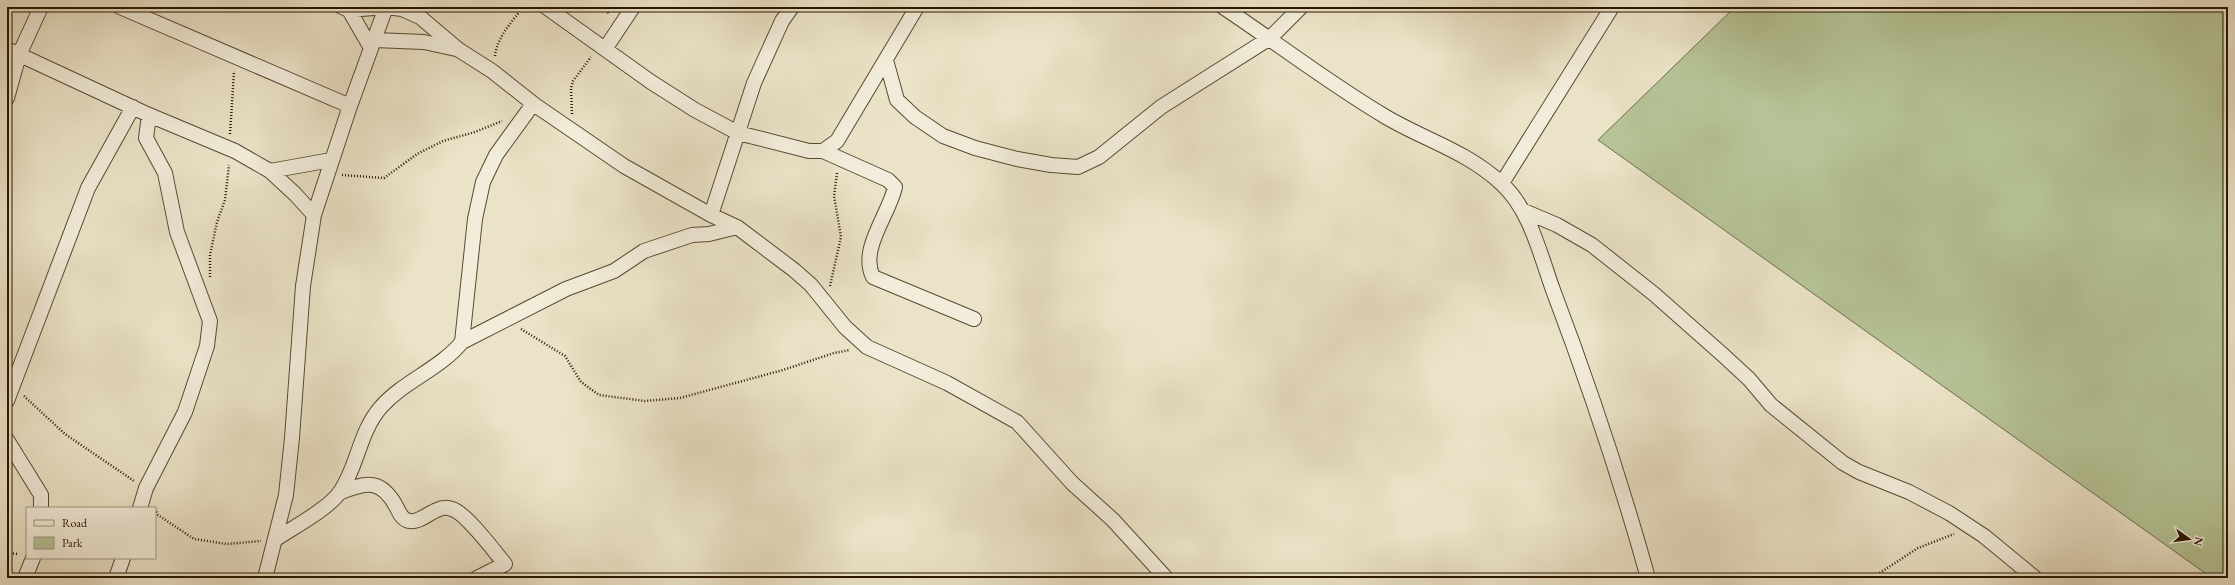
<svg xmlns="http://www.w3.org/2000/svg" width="2235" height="585" font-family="'EB Garamond',serif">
<rect width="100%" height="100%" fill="#ebe3c8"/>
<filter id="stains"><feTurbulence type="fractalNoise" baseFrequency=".005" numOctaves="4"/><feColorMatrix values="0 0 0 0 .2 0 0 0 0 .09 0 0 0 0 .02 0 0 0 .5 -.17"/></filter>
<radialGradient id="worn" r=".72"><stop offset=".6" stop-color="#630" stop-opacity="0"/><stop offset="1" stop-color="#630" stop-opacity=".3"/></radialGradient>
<!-- green -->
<path fill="#b6c497" stroke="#6f6d4c" d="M 1735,7 L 2228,7 L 2228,578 L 2212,578 L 1598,140 Z"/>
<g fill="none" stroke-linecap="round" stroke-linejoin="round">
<!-- minor casing -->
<g stroke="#594932" stroke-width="16">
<path id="minor" d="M 120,7 L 350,106
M 342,7 L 349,10 L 386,7 L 402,9 L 420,17 L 459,50 L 492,71 L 535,105 L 624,166 L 711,215 L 737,227 L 794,270 L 811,285 L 845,327 L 867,347 L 947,383 L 1017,422 L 1072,483 L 1113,520 L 1166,578
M 546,7 L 651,82 L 695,110 L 738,133 L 809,151 L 823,151 L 837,141 L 917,7
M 1223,7 C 1277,43 1330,84 1386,117 C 1425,140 1466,151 1501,183 C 1530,209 1540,254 1553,290 C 1589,385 1621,481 1648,578
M 349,10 L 371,48
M 374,40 L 424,42 L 456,49
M 7,49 L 149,115 L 235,151 L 270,171 L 295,194 L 314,215
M 605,49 L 633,7
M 886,60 L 897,100 L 915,117 L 943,136 L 975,148 L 1017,159 L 1051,165 L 1078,167 L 1099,157 L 1161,107 L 1270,38 L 1301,7
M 7,98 L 19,55 L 41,7
M 823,151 L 888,180 L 895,187 C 889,215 859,249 873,277 L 974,319
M 270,171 L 331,160
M 1502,183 L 1612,7
M 1524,211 L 1557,225 L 1592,245 L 1654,294 L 1723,355 L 1749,379 L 1771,405 L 1843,463 L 1859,472 L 1909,492 L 1949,513 L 1984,536 L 2035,578
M 711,215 L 754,83 L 782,21 L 792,7
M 462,342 L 566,289 L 614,271 L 644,251 L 692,235 L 709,234 L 737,227
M 7,401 L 88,188 L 133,107
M 7,440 L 41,495 L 41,508
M 339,493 C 367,481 382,479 397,508 C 400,514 402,519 409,521 C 418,523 429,513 437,510 C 441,508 447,507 452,509 C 466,513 495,552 505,564 L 477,578
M 140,508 L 146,488 L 185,412 L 207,346 L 210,321 L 177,232 L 165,173 L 146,138 L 149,115
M 276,539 C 294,527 328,509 340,492 C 358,466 359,432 381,407 C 404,381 440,369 462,342 L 475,219 L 483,182 L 496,155 L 533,104
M 25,578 L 33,558
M 116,578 L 123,558
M 265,578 L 286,495 L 292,438 L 303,286 L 314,215 L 350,106 L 386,7"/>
</g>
<!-- path -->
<path stroke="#281600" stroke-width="2.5" stroke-dasharray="1 2" stroke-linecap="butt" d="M 605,7 L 609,15
M 495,56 C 497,37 512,22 523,7
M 572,114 L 571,88 L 573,81 L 591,57
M 230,134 L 234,71
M 342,175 L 384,178 L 417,154 L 443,141 L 475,132 L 502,121
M 210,277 L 210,255 L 217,222 L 225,200 L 229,165
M 830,286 L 841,237 L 834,196 L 837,173
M 521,329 L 565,356 L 581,382 L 599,395 L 645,401 L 680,398 L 783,370 L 834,353 L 850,350
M 24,396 L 65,434 L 134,481
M 155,509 L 158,515 L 194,539 L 227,544 L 261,541
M 7,553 L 18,554
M 1872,578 L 1918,548 L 1954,534"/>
<!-- minor -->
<use href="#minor" stroke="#f2eddb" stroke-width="14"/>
</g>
<!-- margin -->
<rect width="2235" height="585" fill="none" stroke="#ebe3c8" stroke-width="24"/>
<rect x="8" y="8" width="2219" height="569" fill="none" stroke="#281600" stroke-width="2"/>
<rect x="12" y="12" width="2211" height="561" fill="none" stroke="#281600"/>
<!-- legend -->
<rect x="26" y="507" width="130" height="52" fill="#f2eddb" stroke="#a19783"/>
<rect x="34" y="520" width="20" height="6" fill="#f2eddb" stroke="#a19783"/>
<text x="62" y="527" font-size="12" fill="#281600">Road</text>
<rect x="34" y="537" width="20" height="12" fill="#b6c497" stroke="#a19783"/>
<text x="62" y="547" font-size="12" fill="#281600">Park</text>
<!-- north arrow -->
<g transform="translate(2189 539) rotate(104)" stroke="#f2eddb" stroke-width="3" paint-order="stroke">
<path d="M0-3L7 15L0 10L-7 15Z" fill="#281600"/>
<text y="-6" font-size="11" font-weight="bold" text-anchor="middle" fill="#281600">N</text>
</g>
<rect width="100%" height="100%" filter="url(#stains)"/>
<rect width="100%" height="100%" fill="url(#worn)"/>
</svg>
